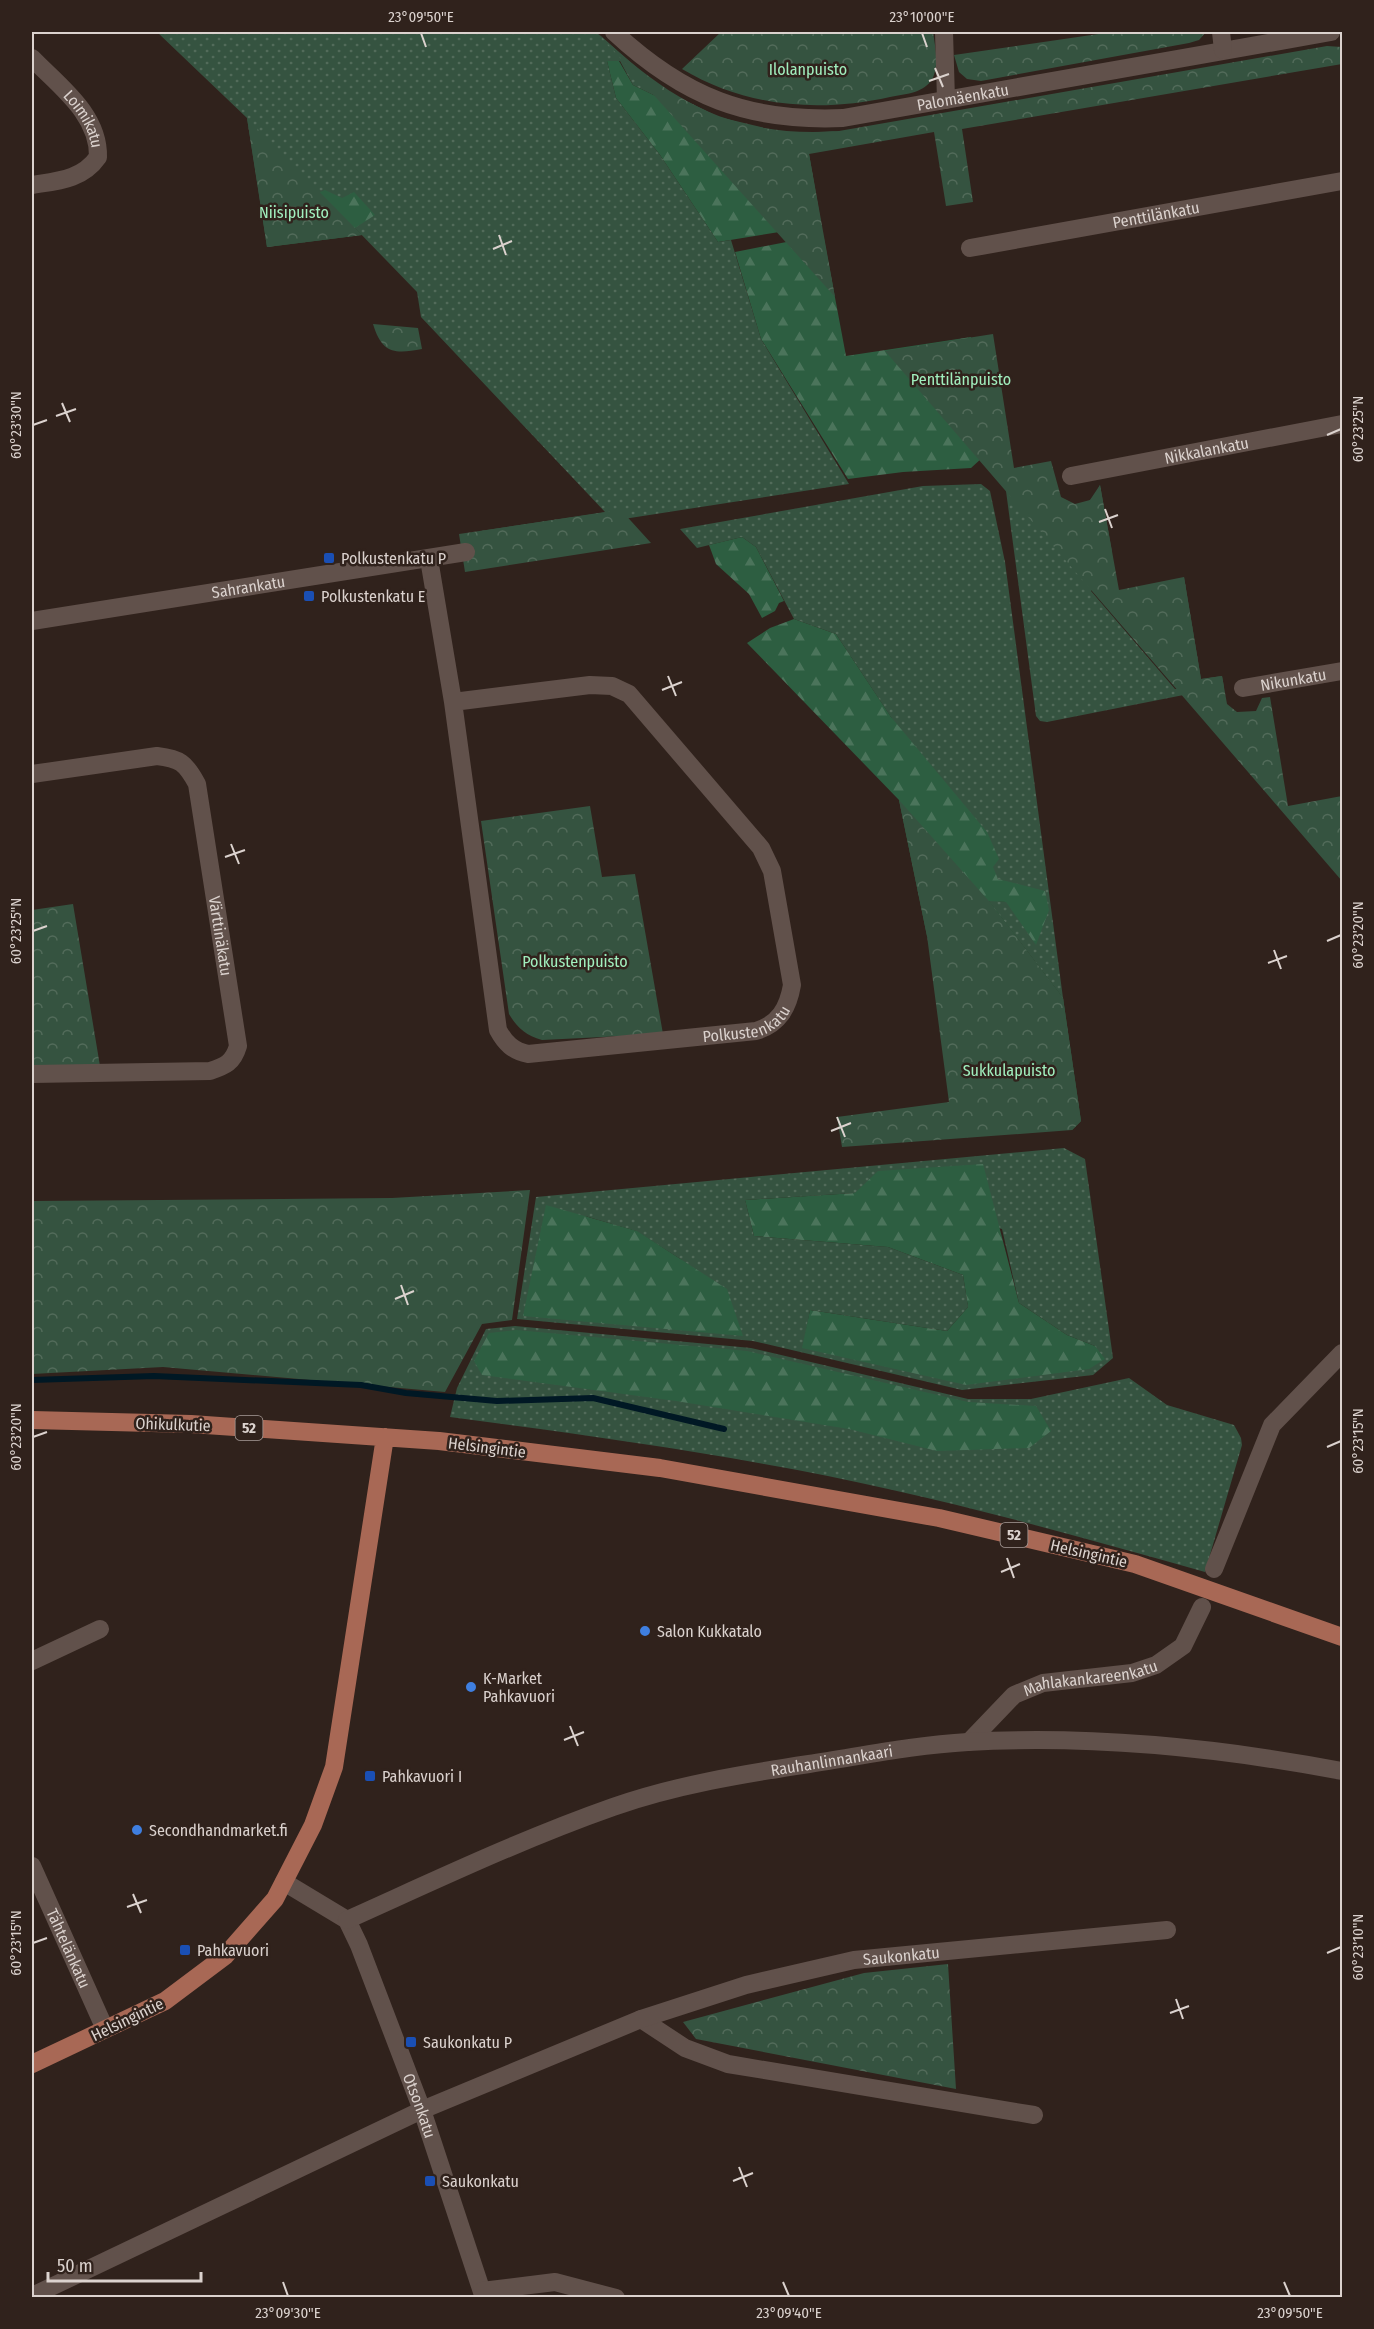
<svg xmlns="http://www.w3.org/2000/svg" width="1374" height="2329" font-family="'Fira Sans Condensed',sans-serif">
<defs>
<pattern id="grass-dots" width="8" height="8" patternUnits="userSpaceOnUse" patternTransform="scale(1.5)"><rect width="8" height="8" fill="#355340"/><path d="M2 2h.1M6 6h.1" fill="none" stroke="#526b5a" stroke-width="1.8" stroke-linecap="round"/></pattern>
<pattern id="forest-firs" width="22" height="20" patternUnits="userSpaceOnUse" patternTransform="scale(1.5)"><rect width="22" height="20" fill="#2d5e41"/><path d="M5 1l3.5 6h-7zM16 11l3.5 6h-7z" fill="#4b745b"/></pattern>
<pattern id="park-crowns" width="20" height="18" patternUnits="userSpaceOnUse" patternTransform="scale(1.5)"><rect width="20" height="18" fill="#355340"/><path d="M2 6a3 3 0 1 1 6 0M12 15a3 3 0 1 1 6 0" fill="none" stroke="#526b5a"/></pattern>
</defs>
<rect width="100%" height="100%" fill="#30221c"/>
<!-- grass -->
<path fill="url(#grass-dots)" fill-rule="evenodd" d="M 157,32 L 596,32 L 660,88 L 719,117 L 777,131 L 799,133 L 839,131 L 787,140 L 674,105 L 633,85 L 620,61 L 607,61 L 616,98 L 660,155 L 718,242 L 731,240 L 761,339 L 849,484 L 488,540 L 481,531 L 605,512 L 421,317 L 417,292 L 355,228 L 342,198 L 299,201 L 261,207 L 247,118 Z
M 981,484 L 990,491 L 1005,562 L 1063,998 L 988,900 L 1006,902 L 1009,883 L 998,879 L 836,634 L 794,619 L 756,547 L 742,537 L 697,548 L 680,529 L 923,486 Z
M 1100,485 L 1112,552 L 1091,591 L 1175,689 L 1180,689 L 1184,577 L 1201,679 L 1222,676 L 1224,687 L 1047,722 L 1040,721 L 1036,716 L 1006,491 L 1016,487 L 1075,516 L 1095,495 Z
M 1064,1148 L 1085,1159 L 1113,1358 L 1093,1375 L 962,1390 L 753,1341 L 517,1319 L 536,1197 ZM 855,1193 L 1002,1229 L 1019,1303 L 1067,1335 L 1095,1346 L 803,1348 L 810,1310 L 947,1331 L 968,1307 L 963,1275 L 888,1247 L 754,1236 L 745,1200 ZM 585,1216 L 636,1231 L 682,1260 Z
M 515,1326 L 751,1348 L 968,1399 L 1031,1399 L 1129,1378 L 1167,1405 L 1234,1425 L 1241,1438 L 1242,1445 L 1205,1572 C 1060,1531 913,1490 764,1464 C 660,1445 555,1431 450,1417 L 457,1388 L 486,1329 Z"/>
<!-- forest -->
<path fill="url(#forest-firs)" d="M 607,61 L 619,61 L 633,85 L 674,105 L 809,154 L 822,229 L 798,229 L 718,242 L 660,155 L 616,98 Z
M 325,190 L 342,198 L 354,192 L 375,215 L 355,228 L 362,235 L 267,247 L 261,207 L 299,201 Z
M 807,238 L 824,239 L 846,356 L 971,337 L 983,457 L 971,468 L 903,472 L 848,479 L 761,339 L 735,252 Z
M 742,537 L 756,547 L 784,601 L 779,603 L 775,611 L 762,618 L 749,594 L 716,564 L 709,545 Z
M 794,619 L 836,634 L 891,717 L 987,832 L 999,859 L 993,867 L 998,879 L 1045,891 L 1049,910 L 1036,945 L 1006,902 L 989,901 L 1063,998 L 1081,1121 L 1072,1130 L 927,936 L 899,800 L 747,643 L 770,628 Z
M 983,1164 L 1019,1303 L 1067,1335 L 1095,1346 L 1105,1359 L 1089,1369 L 966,1385 L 802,1348 L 810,1310 L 947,1331 L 968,1307 L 963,1275 L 888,1247 L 754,1236 L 745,1200 L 855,1193 L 878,1171 Z
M 546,1205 L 637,1231 L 727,1289 L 743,1336 L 523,1316 Z
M 516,1330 L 747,1351 L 968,1402 L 1036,1406 L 1051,1431 L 1029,1448 L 937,1451 L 849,1429 L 676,1401 L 482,1375 L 474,1361 L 489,1333 Z"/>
<!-- park -->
<path fill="url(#park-crowns)" d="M 721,32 L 933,32 C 935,46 940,67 931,81 C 921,94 904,94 890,97 C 818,113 746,107 682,69 Z
M 1112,32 L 1206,32 L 1199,40 L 1189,43 L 981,81 L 967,79 L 959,72 L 954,55 Z
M 599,34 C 674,104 734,138 839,131 L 1327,46 L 1342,47 L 1342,64 L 962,129 L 973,202 L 946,206 L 934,132 L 809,154 L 835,297 Z
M 247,118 L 355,228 L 362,235 L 267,247 Z
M 373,324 L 418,328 L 422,349 C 395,354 382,354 373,324 Z
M 993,334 L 1014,468 L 1051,461 L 1061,497 L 1075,504 L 1090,500 L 1100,485 L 1119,590 L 1184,577 L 1201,679 L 1222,676 L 1227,704 L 1237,712 L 1256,711 L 1262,698 L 1270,697 L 1288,806 L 1342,796 L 1342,881 L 885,351 Z
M 621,510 L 651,543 L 465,572 L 459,534 Z
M 899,800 L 988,900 L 1063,998 L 1081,1121 L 1072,1130 L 842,1147 L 837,1117 L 949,1102 L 927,936 Z
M 590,806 L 602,877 L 635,874 L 663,1034 L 542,1040 C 526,1035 518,1029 509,1014 L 481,821 Z
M 73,904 L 100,1066 L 32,1067 L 32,910 Z
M 530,1190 L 512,1320 L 482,1324 L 445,1392 L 163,1367 L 32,1374 L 32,1201 L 392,1198 Z
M 948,1964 L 956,2089 L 696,2039 L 683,2022 L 864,1973 Z"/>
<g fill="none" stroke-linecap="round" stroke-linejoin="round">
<!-- stream -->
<path stroke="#001824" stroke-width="6" d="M 32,1380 L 154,1376 L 361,1385 L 406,1393 L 497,1401 L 593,1398 L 724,1429"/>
<!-- minor -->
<g stroke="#61514b" stroke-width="18">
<path id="s1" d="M 614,32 C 684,97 748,122 843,118 L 1331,32"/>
<path d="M 944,32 L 946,100"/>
<path d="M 1221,32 L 1223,50"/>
<path id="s2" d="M 32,58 C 59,86 99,114 98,157 C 82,180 57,181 32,185"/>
<path id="s3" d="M 970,248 L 1342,181"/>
<path id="s4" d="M 1071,476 L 1342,424"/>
<path id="s5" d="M 429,559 L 453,702 L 498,1030 C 505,1043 513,1051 528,1054 L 756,1031 C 779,1024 788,1008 792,985 L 772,871 L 761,848 L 629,694 L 612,686 L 590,685 L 453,702"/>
<path id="s6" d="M 32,621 L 466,552"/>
<path id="s7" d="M 1243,688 L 1342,671"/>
<path id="s8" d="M 32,774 L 157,756 C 180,759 185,762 197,784 L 238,1046 C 233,1063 225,1066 210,1071 L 32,1074"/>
<path d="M 1214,1569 L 1272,1425 L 1342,1353"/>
<path d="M 32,1661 L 100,1629"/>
<path id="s9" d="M 969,1742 L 1014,1695 L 1043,1683 L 1132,1673 L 1156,1665 L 1183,1646 L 1202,1607"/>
<path id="s10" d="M 32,1866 L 105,2029"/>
<path id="s11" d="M 284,1882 L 347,1920 L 359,1945 L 422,2110 L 484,2298"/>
<path id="s12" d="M 347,1920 C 434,1881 522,1839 613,1807 C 676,1785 743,1774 809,1764 C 862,1756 914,1745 968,1742 C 1093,1735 1220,1748 1342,1771"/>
<path d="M 641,2019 L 685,2048 L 728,2064 L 1034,2115"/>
<path d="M 482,2291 L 555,2282 L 616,2298"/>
<path id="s13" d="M 32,2296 L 422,2110 L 641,2019 L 746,1985 L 854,1960 L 1167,1930"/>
</g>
<!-- major -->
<path stroke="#a86855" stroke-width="18" d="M 32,1420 L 191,1424 L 439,1441 L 660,1468 L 939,1518 L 1135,1564 L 1342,1637
M 32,2064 L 165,2001 L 225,1956 L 275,1899 L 313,1825 L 334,1767 L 385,1437"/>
</g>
<!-- ticks -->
<path fill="none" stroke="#dbd2ce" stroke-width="2" d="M 421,33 L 426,47M 922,33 L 927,47M 935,68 L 943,87M 929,81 L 949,74M 499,235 L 506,255M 493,249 L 512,241M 62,403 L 70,422M 56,416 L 76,409M 33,425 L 47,420M 1327,435 L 1341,429M 1105,509 L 1112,528M 1099,522 L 1118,515M 668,676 L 676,696M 662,690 L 682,682M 231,844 L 239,864M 225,857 L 245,850M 33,931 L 47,926M 1327,941 L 1341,935M 1274,950 L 1281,969M 1268,963 L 1287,956M 837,1117 L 845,1137M 831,1131 L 851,1123M 401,1285 L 408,1305M 395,1299 L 414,1291M 33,1437 L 47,1432M 1327,1447 L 1341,1441M 1007,1558 L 1014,1578M 1001,1572 L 1020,1564M 570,1726 L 578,1746M 564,1740 L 584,1732M 133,1894 L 141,1913M 127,1907 L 147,1900M 33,1943 L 47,1938M 1327,1953 L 1341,1947M 1176,1999 L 1183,2019M 1170,2013 L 1189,2006M 739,2167 L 747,2187M 733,2181 L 753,2173M 283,2282 L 288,2296M 783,2282 L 789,2296M 1284,2282 L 1290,2296"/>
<!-- markers -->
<g fill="#1a4fb4" stroke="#30221c" stroke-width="2">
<rect x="323" y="552" width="12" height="12" rx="3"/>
<rect x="303" y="590" width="12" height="12" rx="3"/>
<rect x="364" y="1770" width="12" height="12" rx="3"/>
<rect x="179" y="1944" width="12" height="12" rx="3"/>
<rect x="405" y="2036" width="12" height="12" rx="3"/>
<rect x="424" y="2175" width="12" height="12" rx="3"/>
</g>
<g fill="#3f7fe0" stroke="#30221c" stroke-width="2">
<circle cx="645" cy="1631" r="6"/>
<circle cx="471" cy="1687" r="6"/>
<circle cx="137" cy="1830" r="6"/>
</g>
<g text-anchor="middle" stroke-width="5" stroke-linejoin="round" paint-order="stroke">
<!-- shield labels -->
<g fill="#30221c" stroke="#a89d99" stroke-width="1.5">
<rect x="235.5" y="1416" width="27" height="24" rx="4.5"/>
<rect x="1000.5" y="1523" width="27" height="24" rx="4.5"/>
</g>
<g font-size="15" font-weight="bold" fill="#dbd2ce">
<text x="249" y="1433">52</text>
<text x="1014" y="1540">52</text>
</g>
<!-- park labels -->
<g font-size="16" fill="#a1efbe" stroke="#30221c">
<text x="808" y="75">Ilolanpuisto</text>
<text x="294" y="218">Niisipuisto</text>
<text x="961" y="385">Penttilänpuisto</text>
<text x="575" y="967">Polkustenpuisto</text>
<text x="1009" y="1076">Sukkulapuisto</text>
</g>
<!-- street labels -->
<g font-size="16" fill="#dbd2ce" stroke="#30221c">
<text dy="6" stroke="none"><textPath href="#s1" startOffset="374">Palomäenkatu</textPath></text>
<text dy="6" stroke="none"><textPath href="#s2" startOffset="81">Loimikatu</textPath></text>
<text dy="6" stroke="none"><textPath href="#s3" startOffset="189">Penttilänkatu</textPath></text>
<text dy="6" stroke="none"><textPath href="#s4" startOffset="138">Nikkalankatu</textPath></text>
<text dy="6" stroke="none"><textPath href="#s6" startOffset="219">Sahrankatu</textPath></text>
<text dy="6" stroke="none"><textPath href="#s7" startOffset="51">Nikunkatu</textPath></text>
<text dy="6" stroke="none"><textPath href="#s8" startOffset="332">Värttinäkatu</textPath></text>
<text dy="6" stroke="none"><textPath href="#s5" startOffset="738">Polkustenkatu</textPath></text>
<text transform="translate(173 1424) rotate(2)" y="6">Ohikulkutie</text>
<text transform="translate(487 1447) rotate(7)" y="6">Helsingintie</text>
<text transform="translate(1089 1553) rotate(13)" y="6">Helsingintie</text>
<text dy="6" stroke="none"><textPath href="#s9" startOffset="144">Mahlakankareenkatu</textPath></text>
<text dy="6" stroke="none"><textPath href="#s12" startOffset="513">Rauhanlinnankaari</textPath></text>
<text dy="6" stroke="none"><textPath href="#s10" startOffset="90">Tähtelänkatu</textPath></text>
<text dy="6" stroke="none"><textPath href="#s13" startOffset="938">Saukonkatu</textPath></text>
<text transform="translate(127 2019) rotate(-26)" y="6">Helsingintie</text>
<text dy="6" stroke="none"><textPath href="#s11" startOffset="273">Otsonkatu</textPath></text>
</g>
<!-- poi labels -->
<g font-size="16" fill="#dbd2ce" stroke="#30221c" text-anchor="start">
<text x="341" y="564">Polkustenkatu P</text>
<text x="321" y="602">Polkustenkatu E</text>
<text x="657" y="1637">Salon Kukkatalo</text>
<text x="483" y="1684">K-Market<tspan x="483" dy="18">Pahkavuori</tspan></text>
<text x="382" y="1782">Pahkavuori I</text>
<text x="149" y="1836">Secondhandmarket.fi</text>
<text x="197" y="1956">Pahkavuori</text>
<text x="423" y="2048">Saukonkatu P</text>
<text x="442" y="2187">Saukonkatu</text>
</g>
</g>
<!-- border -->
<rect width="1374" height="2329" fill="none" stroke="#30221c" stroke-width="66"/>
<!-- scale -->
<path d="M48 2272v9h153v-9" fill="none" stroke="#dbd2ce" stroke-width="3"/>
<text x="57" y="2272" font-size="18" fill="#dbd2ce" stroke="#30221c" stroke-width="4.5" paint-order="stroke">50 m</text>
<rect x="33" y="33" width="1308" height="2263" fill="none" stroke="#dbd2ce" stroke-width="2"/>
<g font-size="15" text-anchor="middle" fill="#dbd2ce">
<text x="421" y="22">23°09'50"E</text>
<text x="922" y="22">23°10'00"E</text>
<text transform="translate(16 425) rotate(-90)" y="5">60°23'30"N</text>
<text transform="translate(1358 429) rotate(-90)" y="5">60°23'25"N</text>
<text transform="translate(16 931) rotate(-90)" y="5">60°23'25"N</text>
<text transform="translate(1358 935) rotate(-90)" y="5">60°23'20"N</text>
<text transform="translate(16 1437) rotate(-90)" y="5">60°23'20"N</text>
<text transform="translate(1358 1441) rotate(-90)" y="5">60°23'15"N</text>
<text transform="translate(16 1943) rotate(-90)" y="5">60°23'15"N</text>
<text transform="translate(1358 1947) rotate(-90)" y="5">60°23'10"N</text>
<text x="288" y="2318">23°09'30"E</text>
<text x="789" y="2318">23°09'40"E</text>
<text x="1290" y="2318">23°09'50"E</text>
</g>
</svg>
